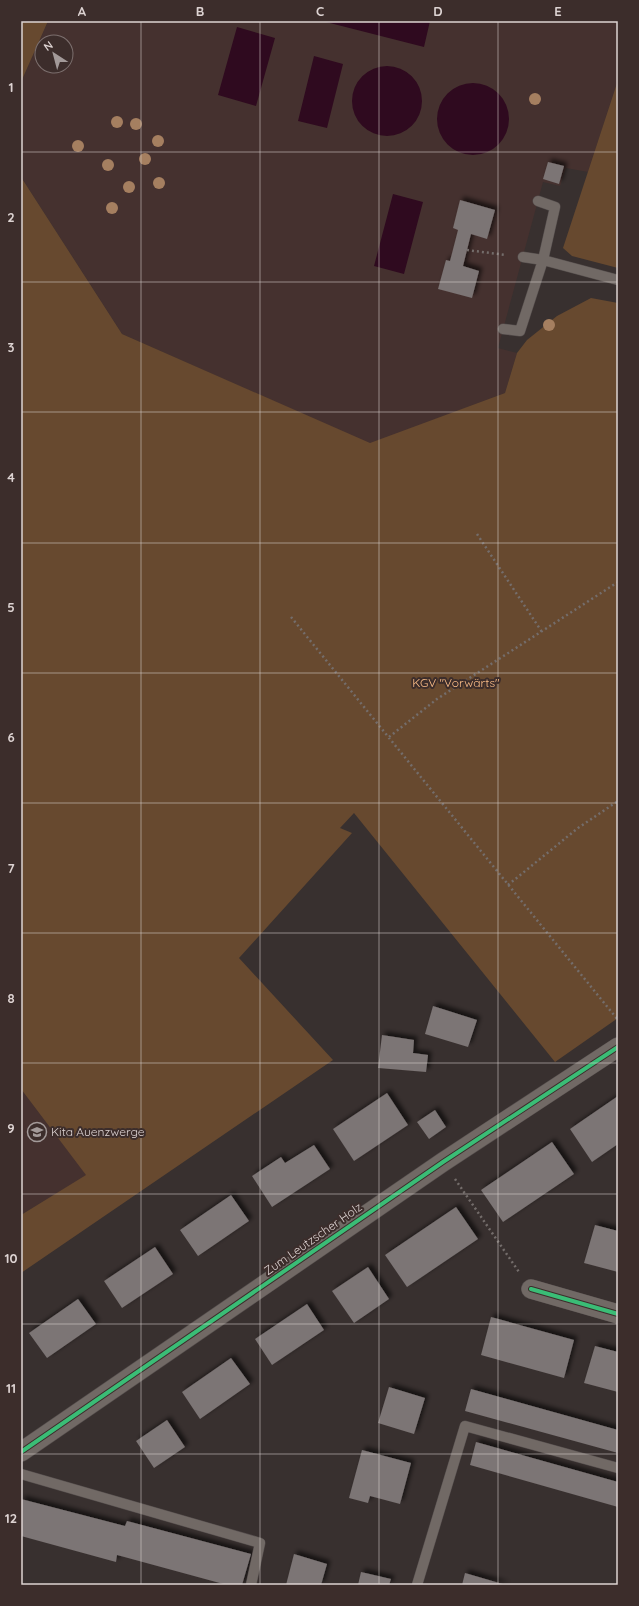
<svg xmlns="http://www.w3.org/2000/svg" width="639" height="1606" font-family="Quicksand,sans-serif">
<defs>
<filter id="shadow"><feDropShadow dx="3.5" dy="-3.5" stdDeviation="2" flood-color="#0009"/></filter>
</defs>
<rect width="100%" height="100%" fill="#38302f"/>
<!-- built -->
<path fill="#45312f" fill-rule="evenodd" d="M 48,21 L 618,21 L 618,80 L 588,172 L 566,168 L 560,186 L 543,182 L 498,348 L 517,353 L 505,393 L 370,444 L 122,334 L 21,177 L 21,82 ZM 42,42 L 66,42 L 66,66 L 42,66 Z
M 21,1089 L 87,1175 L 21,1215 Z"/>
<!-- green -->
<path fill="#67492f" d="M 21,21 L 48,21 L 21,82 Z
M 618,80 L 618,268 L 572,256 L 563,248 Z
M 21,177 L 122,334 L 370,443 L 505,393 L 517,353 L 527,340 L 557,316 L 591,298 L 618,303 L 618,1018 L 555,1062 L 354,813 L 340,828 L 352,833 L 239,958 L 333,1060 L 21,1273 L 21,1215 L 86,1175 L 21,1089 Z"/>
<!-- water -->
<path fill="#2f0a1f" d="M 322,21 L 430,21 L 424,47 Z
M 237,27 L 275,38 L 256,106 L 218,95 Z
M 314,56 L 343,64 L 327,128 L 298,121 Z
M352 101a35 35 0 1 1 70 0a35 35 0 1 1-70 0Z
M437 119a36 36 0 1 1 72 0a36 36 0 1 1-72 0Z
M 393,194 L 423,202 L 404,274 L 374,266 Z"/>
<!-- building -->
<path fill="#7b7474" filter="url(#shadow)" d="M 548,162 L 564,166 L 559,184 L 543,179 Z
M 460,200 L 495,210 L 487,239 L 471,234 L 463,266 L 479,271 L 472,298 L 438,289 L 446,260 L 450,261 L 458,230 L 453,228 Z
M 433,1006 L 477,1020 L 468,1047 L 425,1034 Z
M 382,1035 L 414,1040 L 413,1053 L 428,1055 L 426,1072 L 378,1068 Z
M 387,1093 L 408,1125 L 354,1161 L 333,1129 Z
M 618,1096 L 618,1144 L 592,1162 L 570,1129 Z
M 435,1110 L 446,1127 L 429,1139 L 417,1122 Z
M 552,1142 L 574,1174 L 503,1222 L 481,1190 Z
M 314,1145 L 330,1169 L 272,1207 L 252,1176 L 281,1157 L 285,1163 Z
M 231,1195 L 249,1221 L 198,1256 L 180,1230 Z
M 456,1207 L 478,1239 L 407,1287 L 385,1255 Z
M 595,1225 L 618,1231 L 618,1272 L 584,1263 Z
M 155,1247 L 173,1274 L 122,1308 L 104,1281 Z
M 368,1267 L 389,1299 L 354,1323 L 332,1291 Z
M 78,1299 L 96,1324 L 47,1358 L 29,1333 Z
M 307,1304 L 324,1330 L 272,1365 L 255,1339 Z
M 491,1317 L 574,1340 L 564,1378 L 481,1355 Z
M 595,1346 L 618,1352 L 618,1392 L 584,1383 Z
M 231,1358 L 250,1384 L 200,1419 L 182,1392 Z
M 389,1387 L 425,1398 L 414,1434 L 378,1423 Z
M 471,1389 L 618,1430 L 618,1453 L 465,1411 Z
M 167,1420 L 185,1447 L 154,1468 L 136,1441 Z
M 476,1442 L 618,1482 L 618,1507 L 470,1465 Z
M 362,1450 L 411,1463 L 400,1504 L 370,1496 L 368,1503 L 349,1498 Z
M 21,1499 L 125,1526 L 127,1521 L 251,1554 L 242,1585 L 227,1585 L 117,1555 L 116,1562 L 21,1536 Z
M 294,1554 L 327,1564 L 321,1585 L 286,1585 Z
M 361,1572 L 391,1579 L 389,1585 L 358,1585 Z
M 465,1573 L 506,1585 L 462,1585 Z"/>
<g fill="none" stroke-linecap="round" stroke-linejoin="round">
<!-- lane casing -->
<g stroke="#554e4d" stroke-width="11">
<path id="lane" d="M 523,257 L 543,260 L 618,280
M 503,329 L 520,331 L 543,260 L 555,207 L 538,201
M 21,1474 L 260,1543 L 251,1585
M 417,1585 L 465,1426 L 618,1468"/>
</g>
<!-- street casing -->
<g stroke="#554e4d" stroke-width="20">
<path id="street" d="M 531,1289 L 618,1314
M 21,1452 L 443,1162 L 618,1047"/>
</g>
<!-- path -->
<path stroke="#746d6b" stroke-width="2.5" stroke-dasharray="2 3" stroke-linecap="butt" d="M 467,250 L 506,255
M 477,534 L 542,632
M 291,617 L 618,1020
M 389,737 L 437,699 L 618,582
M 508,885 L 578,828 L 618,801
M 455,1179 L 519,1272"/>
<!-- lane -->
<use href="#lane" stroke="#716965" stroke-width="10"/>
<!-- street -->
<use href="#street" stroke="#716965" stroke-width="19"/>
<!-- cycleway casing -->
<g stroke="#3c2d2b" stroke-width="6">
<path id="cycleway" d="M 531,1289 L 618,1314
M 21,1452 L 443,1162 L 618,1047"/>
</g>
<!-- cycleway -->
<use href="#cycleway" stroke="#3abd76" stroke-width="4"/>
</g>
<!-- trees -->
<g fill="#a57f60">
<circle cx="535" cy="99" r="6"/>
<circle cx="117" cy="122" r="6"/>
<circle cx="136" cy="124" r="6"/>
<circle cx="158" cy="141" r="6"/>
<circle cx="78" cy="146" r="6"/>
<circle cx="145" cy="159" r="6"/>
<circle cx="108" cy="165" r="6"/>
<circle cx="159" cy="183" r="6"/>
<circle cx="129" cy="187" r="6"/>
<circle cx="112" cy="208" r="6"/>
<circle cx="549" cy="325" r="6"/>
</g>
<!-- grid -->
<path fill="none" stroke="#ddd3d2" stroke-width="1" stroke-opacity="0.55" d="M 141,21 L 141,1585M 260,21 L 260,1585M 379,21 L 379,1585M 498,21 L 498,1585M 21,152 L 618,152M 21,282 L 618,282M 21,412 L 618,412M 21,543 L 618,543M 21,673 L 618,673M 21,803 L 618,803M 21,933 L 618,933M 21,1063 L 618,1063M 21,1194 L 618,1194M 21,1324 L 618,1324M 21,1454 L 618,1454"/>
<!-- icons -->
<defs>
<g id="school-ring" transform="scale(1)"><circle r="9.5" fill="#3c2d2b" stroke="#a39a99" stroke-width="1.5"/><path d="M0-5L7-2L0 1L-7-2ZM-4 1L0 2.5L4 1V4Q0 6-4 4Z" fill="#a39a99"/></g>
</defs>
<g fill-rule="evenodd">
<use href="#school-ring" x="37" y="1132"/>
</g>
<g text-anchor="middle" stroke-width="4" stroke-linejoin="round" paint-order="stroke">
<!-- park labels -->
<g font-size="12" fill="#febf88" stroke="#3c2d2b">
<text x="456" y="687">KGV "Vorwärts"</text>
</g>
<!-- poi labels -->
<g font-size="12" fill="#ddd3d2" stroke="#3c2d2b" text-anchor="start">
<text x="51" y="1136">Kita Auenzwerge</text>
</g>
<!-- street labels -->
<g font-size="12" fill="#ddd3d2" stroke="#3c2d2b">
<text transform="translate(313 1239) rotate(-35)" y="4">Zum Leutzscher Holz</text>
</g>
</g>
<!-- border -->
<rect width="639" height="1606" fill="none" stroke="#3c2d2b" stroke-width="44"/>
<!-- north arrow -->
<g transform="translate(54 54) rotate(324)"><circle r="19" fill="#3c2d2b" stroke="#7c6f6e"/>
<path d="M0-3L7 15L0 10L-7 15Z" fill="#a39a99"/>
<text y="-6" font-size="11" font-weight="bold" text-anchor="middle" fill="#ddd3d2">N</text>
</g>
<rect x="22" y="22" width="595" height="1562" fill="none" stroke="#ddd3d2" stroke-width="1.5"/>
<g font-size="13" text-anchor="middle" font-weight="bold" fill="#ddd3d2">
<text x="82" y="16">A</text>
<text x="200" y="16">B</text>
<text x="320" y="16">C</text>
<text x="438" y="16">D</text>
<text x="558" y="16">E</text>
<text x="11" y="92">1</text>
<text x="11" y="222">2</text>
<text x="11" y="352">3</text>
<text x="11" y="482">4</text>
<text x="11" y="612">5</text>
<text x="11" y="742">6</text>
<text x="11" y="873">7</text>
<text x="11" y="1003">8</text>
<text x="11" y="1133">9</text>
<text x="11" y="1263">10</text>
<text x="11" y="1393">11</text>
<text x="11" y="1523">12</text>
</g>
</svg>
